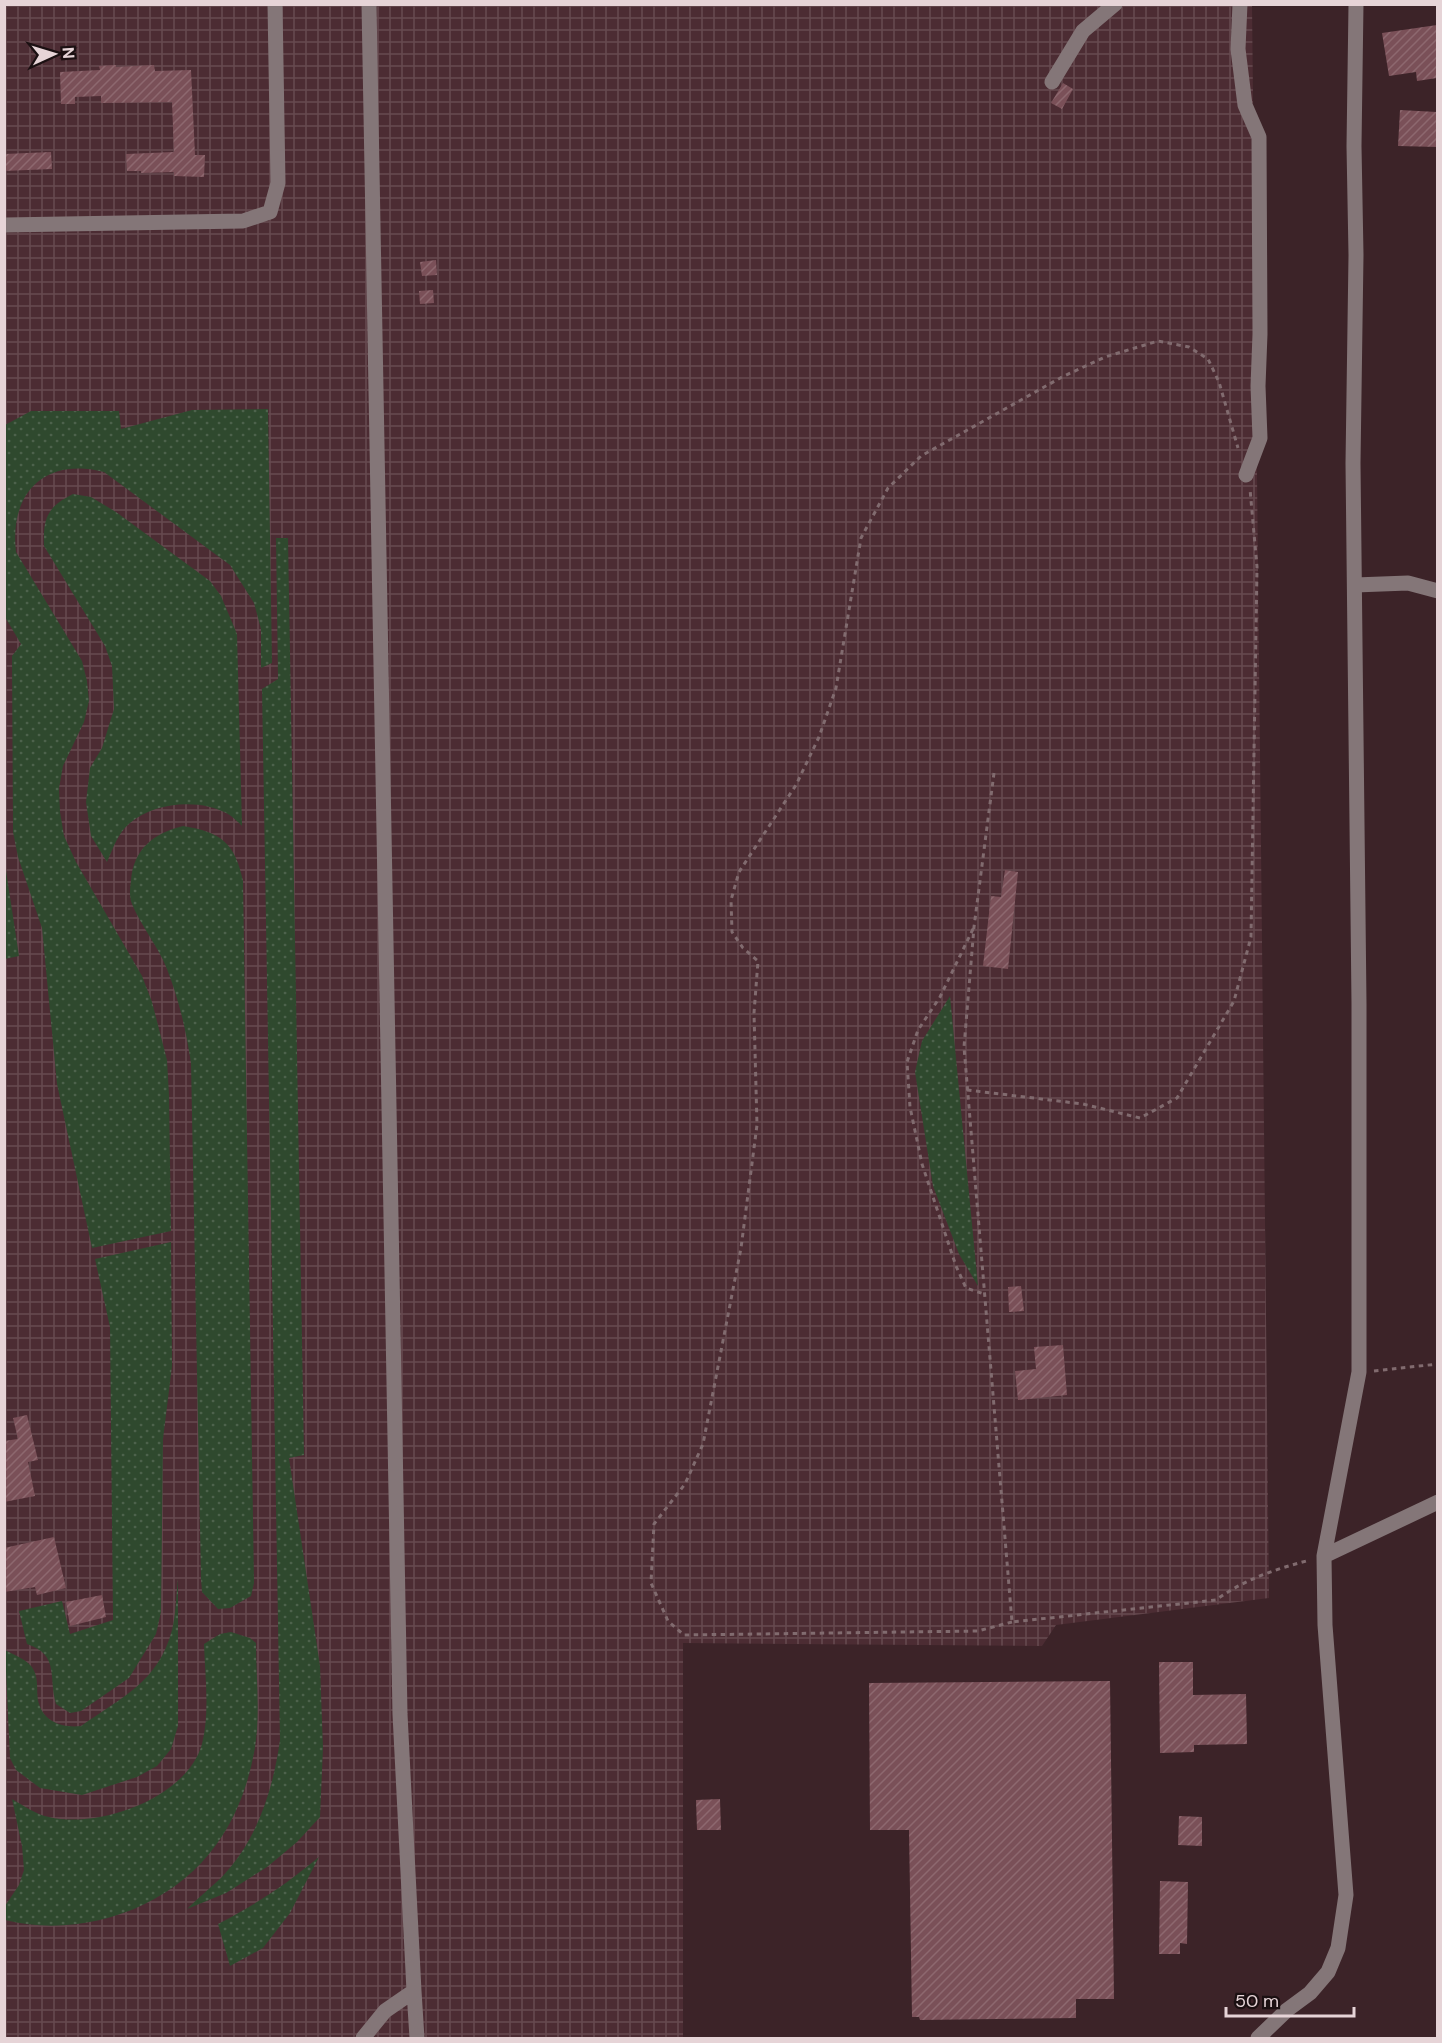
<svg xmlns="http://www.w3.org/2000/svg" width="1442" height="2043" font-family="'DM Sans',sans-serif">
<defs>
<pattern id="industrial-grid" width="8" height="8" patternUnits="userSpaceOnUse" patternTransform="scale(1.5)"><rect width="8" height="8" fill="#4c2c33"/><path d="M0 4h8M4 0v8" fill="none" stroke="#664a50"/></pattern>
<pattern id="grass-dots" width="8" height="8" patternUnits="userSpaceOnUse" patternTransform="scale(1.5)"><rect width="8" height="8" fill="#2f492e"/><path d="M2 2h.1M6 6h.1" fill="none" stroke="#4d624c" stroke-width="1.8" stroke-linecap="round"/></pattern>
<pattern id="building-hatch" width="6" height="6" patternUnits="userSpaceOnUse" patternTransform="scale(1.5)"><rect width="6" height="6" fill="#7a5058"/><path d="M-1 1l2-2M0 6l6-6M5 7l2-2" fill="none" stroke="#8d686f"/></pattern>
</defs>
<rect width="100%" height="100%" fill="#3c2328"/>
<!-- industrial -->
<path fill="url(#industrial-grid)" d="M 5,5 L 1252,5 L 1269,1598 L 1056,1625 L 1042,1646 L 683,1643 L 683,2038 L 5,2038 Z"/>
<!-- grass -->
<path fill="url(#grass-dots)" d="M 268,409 L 272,663 L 261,668 L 261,629 L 254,603 L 230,565 L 104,472 C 45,457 9,493 16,552 L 82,661 L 87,681 L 89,701 L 84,722 L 63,766 L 59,788 L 60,812 L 64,836 L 76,862 L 142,976 L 152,1002 L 167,1060 L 169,1095 L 171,1231 L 92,1248 L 57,1084 L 42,928 L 18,857 L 13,832 L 12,656 L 21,644 L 5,617 L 5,425 L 31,411 L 119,411 L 121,429 L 192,410 Z
M 73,494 L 91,497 L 116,512 L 210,581 L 221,596 L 237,634 L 242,826 C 238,822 233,817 228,814 C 200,798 154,802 130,823 C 118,833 113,848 107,862 L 91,836 L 86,802 L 90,768 L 102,748 L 114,709 L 112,666 L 105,646 L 44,546 C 43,518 47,507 73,494 Z
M 276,538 L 288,538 L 304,1455 L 289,1458 L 320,1666 L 323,1748 L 320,1817 L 297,1842 L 267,1867 L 226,1893 L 187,1909 C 198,1898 210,1888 221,1878 C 257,1841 273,1790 280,1740 L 262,689 L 278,679 Z
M 183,826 C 221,832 235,843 243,881 L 254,1583 L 251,1596 L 230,1608 L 218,1609 L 202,1592 L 201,1579 L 191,1063 C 186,1030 179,1000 167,969 C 158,946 141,926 132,904 C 129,897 130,888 131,881 C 133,849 154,833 183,826 Z
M 5,864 L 19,956 L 5,959 L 4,959 Z
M 950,996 L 978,1286 L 959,1254 L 933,1186 L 915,1072 L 922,1041 Z
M 171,1242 L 172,1366 L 163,1439 L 161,1612 L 156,1634 L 129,1678 L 81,1711 L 70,1713 L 56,1704 C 48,1677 60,1655 27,1644 L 19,1611 L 62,1601 L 70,1634 L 113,1620 L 110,1327 L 95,1259 Z
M 178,1579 L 178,1726 L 171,1749 L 157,1766 L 137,1777 L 82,1795 L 40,1788 L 16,1770 L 10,1758 L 5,1650 C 12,1654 23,1658 29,1664 C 41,1675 35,1691 39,1704 C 45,1723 64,1728 81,1726 C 121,1698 159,1681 172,1630 C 176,1614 176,1596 178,1579 Z
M 231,1632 L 250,1638 L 256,1643 C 256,1679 261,1717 254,1753 C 248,1785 236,1818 216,1845 C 170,1909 81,1939 5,1920 L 5,1906 L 19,1885 L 24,1870 L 22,1846 L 12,1799 C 24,1806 35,1814 49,1817 C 99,1829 187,1798 202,1744 C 210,1712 205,1676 204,1644 L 220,1634 Z
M 319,1857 L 290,1913 L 263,1948 L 230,1966 L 218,1924 C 258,1903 284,1886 319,1857 Z"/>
<!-- building -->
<path fill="url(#building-hatch)" d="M 1437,25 L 1437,78 L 1417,81 L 1416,72 L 1389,76 L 1382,33 Z
M 116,65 L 116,67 L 154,65 L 155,71 L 191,70 L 195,155 L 205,155 L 204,177 L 174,176 L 174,172 L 141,173 L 141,171 L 127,171 L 126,154 L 174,152 L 172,102 L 101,103 L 101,96 L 75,97 L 75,104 L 61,104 L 60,72 L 100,70 L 99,66 Z
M 1063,83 L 1073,89 L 1062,109 L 1051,103 Z
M 1400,110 L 1437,112 L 1437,147 L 1398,146 Z
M 51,152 L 52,169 L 4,171 L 4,154 Z
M 436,260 L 437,275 L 422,276 L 420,262 Z
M 433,290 L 434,303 L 420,304 L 419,291 Z
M 1005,870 L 1018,872 L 1008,969 L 983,966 L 991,896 L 1001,897 Z
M 1021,1286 L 1024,1311 L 1009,1312 L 1008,1287 Z
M 1063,1345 L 1067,1395 L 1018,1400 L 1015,1371 L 1036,1369 L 1034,1347 Z
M 27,1415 L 38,1460 L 28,1462 L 35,1496 L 4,1502 L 4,1441 L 18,1439 L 13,1418 Z
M 54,1537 L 66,1588 L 37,1595 L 35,1587 L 4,1592 L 4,1548 Z
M 102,1595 L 106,1617 L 70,1626 L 66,1602 Z
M 1159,1662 L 1193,1662 L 1193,1695 L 1246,1694 L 1247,1744 L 1194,1745 L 1194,1752 L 1160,1753 Z
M 1110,1681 L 1114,1999 L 1076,1999 L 1076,2018 L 920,2020 L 919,2017 L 912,2017 L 909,1830 L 870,1830 L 869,1683 Z
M 720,1799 L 721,1830 L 697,1830 L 696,1800 Z
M 1179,1816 L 1202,1817 L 1202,1846 L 1178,1845 Z
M 1160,1881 L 1188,1882 L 1187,1944 L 1180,1943 L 1180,1954 L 1159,1954 Z"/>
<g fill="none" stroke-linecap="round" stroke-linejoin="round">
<!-- path -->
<path stroke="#816b6f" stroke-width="3" stroke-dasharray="4.5 4.5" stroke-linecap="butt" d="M 994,773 L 974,927 L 964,1047 L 1012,1622 L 1216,1600 C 1245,1579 1276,1569 1310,1560
M 973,929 L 940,997 L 918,1030 L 907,1062 L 910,1107 L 922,1164 L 956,1266 L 966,1288 L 984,1294
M 967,1090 L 1083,1104 L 1140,1118 L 1177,1098 L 1234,1001 L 1251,937 L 1257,567 L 1250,489
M 1374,1371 L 1438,1364
M 1012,1622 L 978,1631 L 684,1635 L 668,1621 L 651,1583 L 654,1524 L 685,1484 L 703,1444 L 741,1248 L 757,1125 L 754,1013 L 758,961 L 743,948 L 732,932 L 731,900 L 739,872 L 796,785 L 819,737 L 836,688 L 861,538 L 888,488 L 921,456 L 1062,377 L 1105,357 L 1158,341 L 1189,347 L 1208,359 L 1219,382 L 1238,448"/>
<!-- minor -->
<path stroke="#847678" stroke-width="15" d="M 369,4 L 400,1714 L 414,1991
M 1240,4 L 1238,49 L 1245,105 L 1259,137 L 1260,334 L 1258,386 L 1260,438 L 1246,475
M 1052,82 L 1083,31 L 1115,4
M 4,225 L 243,221 L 270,212 L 278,183 L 275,4
M 1355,585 L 1408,583 L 1438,591
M 1324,1556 L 1438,1502
M 363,2038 L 385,2011 L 414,1991 L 417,2038
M 1258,2038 L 1287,2010 L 1310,1993 L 1328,1972 L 1338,1948 L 1346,1895 L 1325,1625 L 1324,1556 L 1359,1372 L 1359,1004 L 1353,463 L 1356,255 L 1354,146 L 1356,4"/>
</g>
<!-- border -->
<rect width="1442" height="2043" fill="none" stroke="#e6d4d7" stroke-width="12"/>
<!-- north arrow -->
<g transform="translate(54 54) rotate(86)" stroke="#1b1012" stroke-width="4.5" paint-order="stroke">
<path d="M0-4.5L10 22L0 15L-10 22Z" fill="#e6d4d7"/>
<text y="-9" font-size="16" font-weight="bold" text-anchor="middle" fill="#e6d4d7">N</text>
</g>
<!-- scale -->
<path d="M1226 2007v9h128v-9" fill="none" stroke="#e6d4d7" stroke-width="3"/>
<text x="1235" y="2007" font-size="18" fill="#e6d4d7" stroke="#1b1012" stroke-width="4.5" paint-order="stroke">50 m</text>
</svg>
